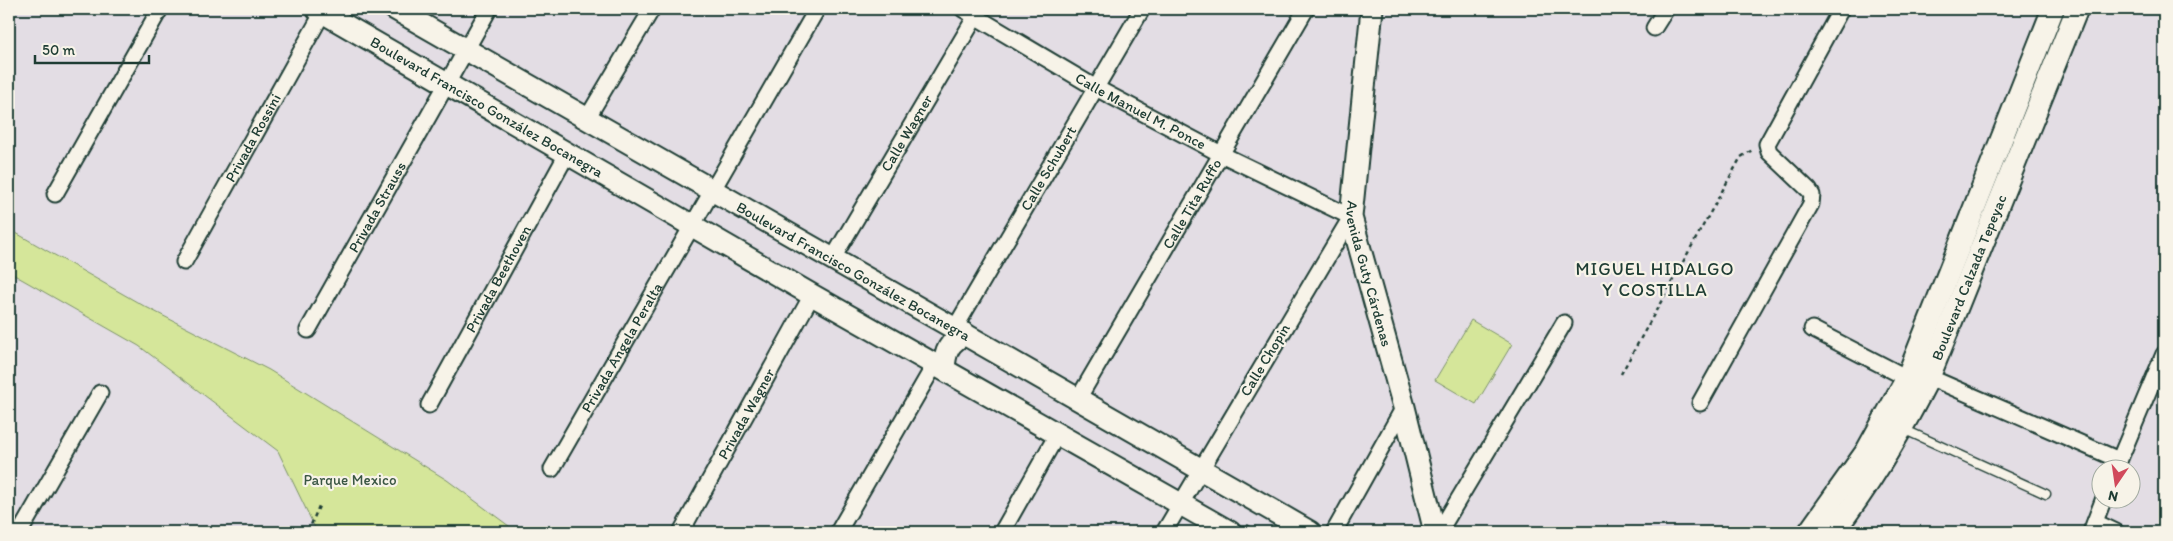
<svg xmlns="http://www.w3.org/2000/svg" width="2173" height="541" font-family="Itim,sans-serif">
<rect width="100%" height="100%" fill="#e3dde4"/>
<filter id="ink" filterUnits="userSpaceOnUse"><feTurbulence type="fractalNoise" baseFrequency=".02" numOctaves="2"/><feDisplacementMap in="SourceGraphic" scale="10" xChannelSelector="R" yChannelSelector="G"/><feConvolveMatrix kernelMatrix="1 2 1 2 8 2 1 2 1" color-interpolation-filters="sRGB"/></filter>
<g filter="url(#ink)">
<!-- green -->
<path fill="#d5e69a" stroke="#7a9267" d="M 9,229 L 144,306 L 269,370 L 447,480 L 517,532 L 317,532 L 278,451 L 139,346 L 9,272 Z
M 1471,320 L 1512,344 L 1476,404 L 1435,380 Z"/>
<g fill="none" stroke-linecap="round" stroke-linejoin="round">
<!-- lane casing -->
<g stroke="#1f3d34" stroke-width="11">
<path id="lane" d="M 1903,429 L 2046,494"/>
</g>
<!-- street casing -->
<g stroke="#1f3d34" stroke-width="19">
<g id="street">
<path id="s1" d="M 963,9 L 1096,88 L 1221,154 L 1351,217 L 1164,532"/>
<path d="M 1654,28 L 1666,9"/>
<path d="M 586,120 L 652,9"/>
<path d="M 55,194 L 160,9"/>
<path id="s2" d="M 833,258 L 980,9"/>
<path id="s3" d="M 184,262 L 323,12"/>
<path id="s4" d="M 955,328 L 1142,9"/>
<path d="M 1812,329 L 1907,378"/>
<path id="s5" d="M 308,330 L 489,9"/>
<path d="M 1929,377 L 2119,460"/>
<path id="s6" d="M 1078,399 L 1306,9"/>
<path d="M 1700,403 L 1811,204 L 1812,195 L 1809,190 L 1769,152 L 1767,144 L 1841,9"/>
<path id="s7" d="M 429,405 L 567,154"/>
<path d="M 2116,468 L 2164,354"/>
<path id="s8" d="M 552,469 L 817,9"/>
<path d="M 2095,522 L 2116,532"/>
<path d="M 20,532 L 100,393"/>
<path id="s9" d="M 681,532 L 812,295"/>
<path d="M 838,532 L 935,364"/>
<path d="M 1002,532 L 1058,433"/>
<path d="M 1334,532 L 1404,407"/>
<path d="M 1439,532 L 1564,323"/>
<path d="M 2091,532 L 2104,498"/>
</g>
</g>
<!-- secondary casing -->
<g stroke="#1f3d34" stroke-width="25">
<g id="secondary">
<path id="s10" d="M 317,9 L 812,295 L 1230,532"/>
<path id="s11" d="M 395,9 C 699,186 1006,356 1310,532"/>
<path id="s12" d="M 1372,9 L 1351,217 L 1404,407 L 1435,532"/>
<path d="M 944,369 C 945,351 949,342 965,334"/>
<path d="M 1809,532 L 1866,452 L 1907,378 L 2053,9"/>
<path id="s13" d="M 1833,532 C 1871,484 1901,432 1929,377 L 2077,9"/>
</g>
</g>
<!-- path -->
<path stroke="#1f3d34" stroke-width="2.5" stroke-dasharray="4 4" stroke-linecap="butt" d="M 1621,374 L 1741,157 L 1754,149
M 1247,525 L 1259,532
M 308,532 L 319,506"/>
<!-- lane -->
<use href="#lane" stroke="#f7f3e8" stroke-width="8"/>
<!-- street -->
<use href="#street" stroke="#f7f3e8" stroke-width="15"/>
<!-- secondary -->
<use href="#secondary" stroke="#f7f3e8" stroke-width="21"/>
</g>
</g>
<g text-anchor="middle" stroke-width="4.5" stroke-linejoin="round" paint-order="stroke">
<!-- street labels -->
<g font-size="15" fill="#1f3d34" stroke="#f7f3e8">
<text dy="5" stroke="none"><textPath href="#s10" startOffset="196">Boulevard Francisco González Bocanegra</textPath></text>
<text dy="5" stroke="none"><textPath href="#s1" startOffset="205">Calle Manuel M. Ponce</textPath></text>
<text dy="5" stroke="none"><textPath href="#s2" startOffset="145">Calle Wagner</textPath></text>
<text dy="5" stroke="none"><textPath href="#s3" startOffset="142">Privada Rossini</textPath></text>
<text dy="5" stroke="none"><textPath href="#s4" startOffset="185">Calle Schubert</textPath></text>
<text dy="5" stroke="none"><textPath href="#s6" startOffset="226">Calle Tita Ruffo</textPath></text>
<text dy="5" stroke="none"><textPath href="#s5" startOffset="141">Privada Strauss</textPath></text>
<text dy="5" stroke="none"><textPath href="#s11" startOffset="528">Boulevard Francisco González Bocanegra</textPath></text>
<text dy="5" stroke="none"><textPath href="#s12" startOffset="268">Avenida Guty Cárdenas</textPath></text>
<text dy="5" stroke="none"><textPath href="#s13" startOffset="290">Boulevard Calzada Tepeyac</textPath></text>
<text dy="5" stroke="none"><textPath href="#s7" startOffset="144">Privada Beethoven</textPath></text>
<text dy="5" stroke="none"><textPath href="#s8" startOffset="140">Privada Ángela Peralta</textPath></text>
<text transform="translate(1265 360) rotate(-59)" y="5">Calle Chopin</text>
<text dy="5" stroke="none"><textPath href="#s9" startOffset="135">Privada Wagner</textPath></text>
</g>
<!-- park labels -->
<g font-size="15" fill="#3a5643" stroke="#f7f3e8">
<text x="350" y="485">Parque Mexico</text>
</g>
<!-- quarter labels -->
<g font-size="18" letter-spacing="1" fill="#1f3d34" stroke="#f7f3e8">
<text x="1655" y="275">MIGUEL HIDALGO<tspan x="1655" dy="21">Y COSTILLA</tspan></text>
</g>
</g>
<!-- margin -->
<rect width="2173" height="541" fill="none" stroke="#f7f3e8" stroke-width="30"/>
<rect x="15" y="15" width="2143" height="511" fill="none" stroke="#1f3d34" stroke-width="2" filter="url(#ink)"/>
<!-- north arrow -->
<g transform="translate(2116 484) rotate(193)"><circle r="24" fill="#f7f3e8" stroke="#a1aaa0"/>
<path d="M0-4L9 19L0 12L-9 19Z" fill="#d1495b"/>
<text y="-8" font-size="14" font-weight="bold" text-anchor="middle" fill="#1f3d34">N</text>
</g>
<!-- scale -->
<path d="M35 55v8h114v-8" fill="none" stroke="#1f3d34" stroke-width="2.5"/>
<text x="42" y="55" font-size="15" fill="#1f3d34" stroke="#f7f3e8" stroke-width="4" paint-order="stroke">50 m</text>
</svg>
